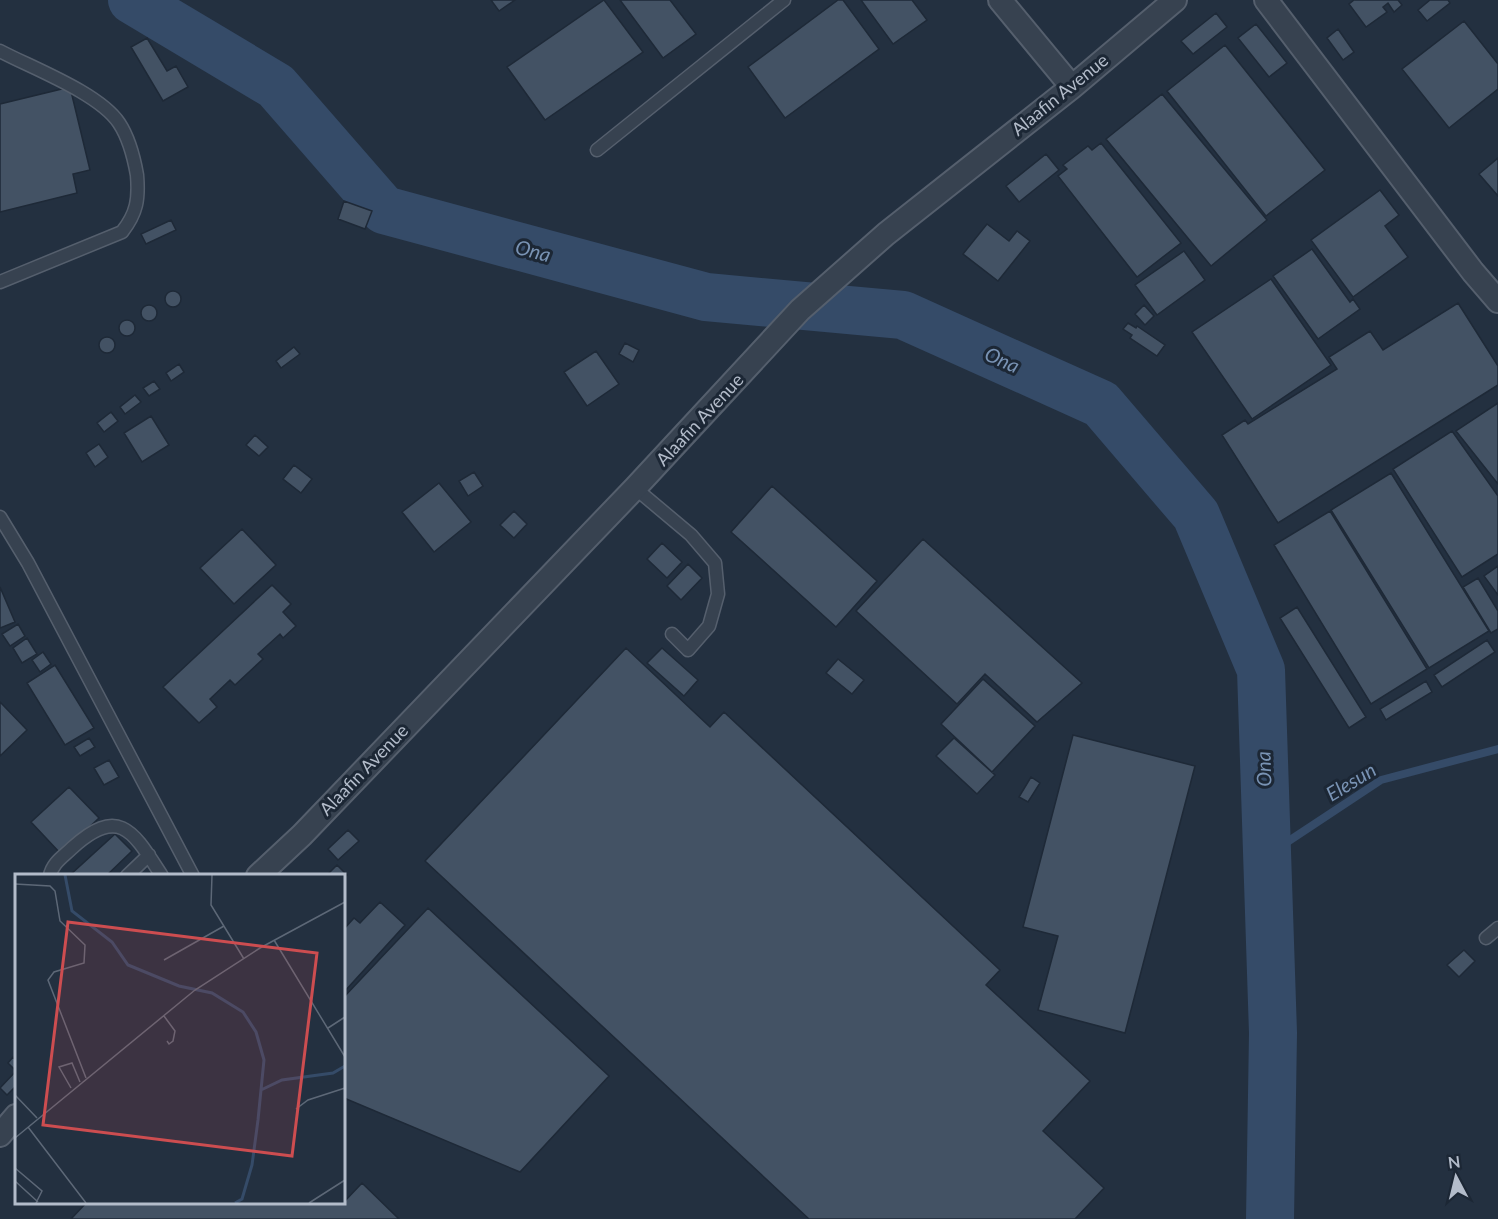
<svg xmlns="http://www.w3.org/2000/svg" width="1498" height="1219" font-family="Lato,sans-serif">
<rect width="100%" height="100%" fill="#233040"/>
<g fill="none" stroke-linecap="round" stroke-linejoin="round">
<!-- stream -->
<path stroke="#354b68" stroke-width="8" d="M 1266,856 L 1381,780 L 1498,749"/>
<!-- river -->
<path stroke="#354b68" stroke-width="48" d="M 132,0 L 276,86 L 384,210 L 706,297 L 903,315 L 1101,404 L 1196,515 L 1261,670 L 1273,1033 L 1270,1219"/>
</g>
<!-- building -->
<path fill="#435264" stroke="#1e2937" stroke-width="1.5" d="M 491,0 L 515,0 L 499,11 Z
M 604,0 L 643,52 L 545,120 L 507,67 Z
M 620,0 L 670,0 L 696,34 L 663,58 Z
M 838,0 L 843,0 L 879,49 L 785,118 L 748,67 Z
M 861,0 L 912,0 L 927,20 L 893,44 Z
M 1354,0 L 1398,0 L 1402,5 L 1394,12 L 1388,3 L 1383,7 L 1387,12 L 1366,27 L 1349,4 Z
M 1430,0 L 1448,0 L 1450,3 L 1427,21 L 1418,10 Z
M 1216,13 L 1227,27 L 1193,54 L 1181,41 Z
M 1464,21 L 1498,64 L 1498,89 L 1449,128 L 1402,69 Z
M 1256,24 L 1287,63 L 1269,77 L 1238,38 Z
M 1338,29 L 1354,52 L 1343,60 L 1327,38 Z
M 147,38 L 167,71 L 176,66 L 188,87 L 163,101 L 131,47 Z
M 1225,45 L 1325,170 L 1266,216 L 1167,91 Z
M 70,87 L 90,170 L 73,174 L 77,193 L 0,212 L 0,104 Z
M 1162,94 L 1267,220 L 1211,266 L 1106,139 Z
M 1101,143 L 1181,243 L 1137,277 L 1058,176 L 1067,169 L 1063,165 L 1088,146 L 1092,150 Z
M 1046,154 L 1059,170 L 1019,202 L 1006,186 Z
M 1498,158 L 1498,196 L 1479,174 Z
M 1380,190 L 1399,215 L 1385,226 L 1408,257 L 1353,297 L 1311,240 Z
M 344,201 L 372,211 L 365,229 L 338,219 Z
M 171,220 L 176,230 L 146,244 L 141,234 Z
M 987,224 L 1009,241 L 1017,231 L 1030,241 L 998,281 L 963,254 Z
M 1312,249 L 1350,302 L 1353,299 L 1360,309 L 1318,339 L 1273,276 Z
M 1184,251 L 1205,280 L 1157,315 L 1135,285 Z
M 1271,279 L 1331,365 L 1252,419 L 1192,332 Z
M165 299a8 8 0 1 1 16 0a8 8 0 1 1-16 0Z
M 1458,303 L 1498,366 L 1498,385 L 1278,523 L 1222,435 L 1245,420 L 1248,424 L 1337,369 L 1329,357 L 1370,331 L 1383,350 Z
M141 313a8 8 0 1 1 16 0a8 8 0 1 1-16 0Z
M 1144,305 L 1154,316 L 1145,325 L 1135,314 Z
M119 328a8 8 0 1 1 16 0a8 8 0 1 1-16 0Z
M 1128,323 L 1136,328 L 1137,326 L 1165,345 L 1157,356 L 1130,338 L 1132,335 L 1123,329 Z
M99 345a8 8 0 1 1 16 0a8 8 0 1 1-16 0Z
M 625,343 L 639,350 L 633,362 L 619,354 Z
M 294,347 L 300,354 L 281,368 L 276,361 Z
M 596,351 L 619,384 L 587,406 L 564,372 Z
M 179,364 L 184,372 L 171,381 L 166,373 Z
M 154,381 L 160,389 L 149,396 L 143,388 Z
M 135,395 L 141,402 L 125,414 L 120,407 Z
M 1498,403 L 1498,484 L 1456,431 Z
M 111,412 L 118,421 L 104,432 L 97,423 Z
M 151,416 L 169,445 L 142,462 L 124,433 Z
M 1452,431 L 1498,496 L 1498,554 L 1462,577 L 1393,469 Z
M 255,435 L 268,447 L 259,456 L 246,445 Z
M 99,444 L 108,457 L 95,467 L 86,453 Z
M 294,465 L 312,479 L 301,493 L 283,479 Z
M 474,472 L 483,486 L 468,496 L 459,481 Z
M 1391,473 L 1489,631 L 1429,668 L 1331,510 Z
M 439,483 L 471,522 L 434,552 L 402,512 Z
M 772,486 L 877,581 L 836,627 L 731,532 Z
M 514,511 L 527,524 L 514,538 L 500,525 Z
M 1330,511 L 1427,669 L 1371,704 L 1274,545 Z
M 242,529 L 276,565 L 234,604 L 200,568 Z
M 923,539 L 1082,683 L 1037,722 L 985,674 L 957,704 L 856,611 Z
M 662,543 L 682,562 L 667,578 L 647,559 Z
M 688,564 L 702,578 L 681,600 L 667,586 Z
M 1498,566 L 1498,595 L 1484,576 Z
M 1478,578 L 1498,611 L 1498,629 L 1491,633 L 1463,587 Z
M 272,585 L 291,604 L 283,612 L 296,626 L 283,638 L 280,634 L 258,654 L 263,659 L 235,685 L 230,680 L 210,699 L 217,707 L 199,723 L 163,687 Z
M 0,587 L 15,622 L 0,628 Z
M 1297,607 L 1366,717 L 1349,728 L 1280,618 Z
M 18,624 L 25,636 L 10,646 L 2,634 Z
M 27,638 L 37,654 L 22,663 L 13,648 Z
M 1487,640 L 1495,652 L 1442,687 L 1434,675 Z
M 626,648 L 710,727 L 724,712 L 1000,970 L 986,985 L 1090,1081 L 1043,1131 L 1104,1188 L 1075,1219 L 809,1219 L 425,861 Z
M 662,648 L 698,680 L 684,696 L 647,663 Z
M 43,652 L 51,664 L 40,672 L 32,660 Z
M 838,659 L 864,680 L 852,694 L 826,673 Z
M 55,665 L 94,728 L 65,745 L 27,683 Z
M 983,679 L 1035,726 L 992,772 L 941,724 Z
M 1426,681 L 1432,692 L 1386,720 L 1380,709 Z
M 0,702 L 27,730 L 0,756 Z
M 1073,735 L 1195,766 L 1125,1033 L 1038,1010 L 1058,936 L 1023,927 Z
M 89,738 L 95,747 L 80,756 L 74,747 Z
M 954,738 L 995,775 L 977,794 L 936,756 Z
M 109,760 L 119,777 L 104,785 L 94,768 Z
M 1031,777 L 1040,783 L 1028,802 L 1019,797 Z
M 69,787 L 99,818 L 61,854 L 31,822 Z
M 348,830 L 359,841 L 338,860 L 328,849 Z
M 115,834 L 132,851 L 106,876 L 69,876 Z
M 337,865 L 347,875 L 344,878 L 344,876 L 326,876 Z
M 380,902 L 405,925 L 344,992 L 344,929 L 354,918 L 360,923 Z
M 428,908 L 609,1076 L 520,1172 L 344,1098 L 344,997 Z
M 1464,950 L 1475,961 L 1459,977 L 1447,965 Z
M 13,1057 L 16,1060 L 16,1086 L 7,1095 L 0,1088 L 16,1071 L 8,1063 Z
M 362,1183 L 399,1219 L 71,1219 L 87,1202 L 344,1202 Z"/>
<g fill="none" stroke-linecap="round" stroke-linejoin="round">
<!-- service casing -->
<g stroke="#555f6d" stroke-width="15">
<path id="service" d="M 0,51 C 32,68 99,93 119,123 C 129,138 134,158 137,175 C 139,199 137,213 122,232 L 0,282
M 597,150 L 784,0
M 635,488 L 691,535 L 715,563 L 718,594 L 709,626 L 688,650 L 672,634
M 0,517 L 28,563 L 193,876
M 50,876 C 52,863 64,856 72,848 C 120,804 134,833 162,876
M 127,876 L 149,855
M 1486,938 L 1498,928"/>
</g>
<!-- minor casing -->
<g stroke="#555f6d" stroke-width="26">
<path id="minor" d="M 1000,0 L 1072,87
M 1266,0 L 1473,272 L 1498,301
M 258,876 L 302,835 L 635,488 L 800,310 L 886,234 L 1072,87 L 1175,0
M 0,1135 L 16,1116"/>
</g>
<!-- service -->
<use href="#service" stroke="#374250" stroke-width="12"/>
<!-- minor -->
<use href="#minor" stroke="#374250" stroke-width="22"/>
</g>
<g text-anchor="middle" stroke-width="6" stroke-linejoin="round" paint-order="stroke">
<!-- street labels -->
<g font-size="18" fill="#b3bcca" stroke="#1c2735">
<text transform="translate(1060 95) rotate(-39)" y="6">Alaafin Avenue</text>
<text transform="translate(700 420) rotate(-47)" y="6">Alaafin Avenue</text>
<text transform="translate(364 770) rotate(-46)" y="6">Alaafin Avenue</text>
</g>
<!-- water labels -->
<g font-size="20" font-style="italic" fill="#7993b4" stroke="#1c2735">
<text transform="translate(533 251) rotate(15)" y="7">Ona</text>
<text transform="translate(1002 360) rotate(24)" y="7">Ona</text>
<text transform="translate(1264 769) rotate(-92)" y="7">Ona</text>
<text transform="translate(1351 782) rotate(-31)" y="7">Elesun</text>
</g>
</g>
<!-- overview -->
<g transform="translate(15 874)">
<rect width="330" height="330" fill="#233040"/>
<path fill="none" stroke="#354b68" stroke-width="3" d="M 50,1 L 57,37 L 97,68 L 113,91 L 164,112 L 197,119 L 228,138 L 241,158 L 249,186 L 243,246 L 237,291 L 227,325 L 220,329M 246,216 L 267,206 L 318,199 L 330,192"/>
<path fill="none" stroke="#5d6877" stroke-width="1.5" d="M 197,1 L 196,31 L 229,85M 0,10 L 35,12 L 40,17 L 45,47 L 70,71 L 69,89 L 39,98 L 33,106 L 71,204M 259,66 L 330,183M 149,86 L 209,52M 149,142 L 160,157 L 158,167 L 154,170 L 152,167M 313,154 L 330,143M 56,214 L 44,193 L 57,189 L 65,208M 0,221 L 22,244M 281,235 L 293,226 L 330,214M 13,253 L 71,329M 0,264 L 180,116 L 245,74 L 330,28M 0,294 L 27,317 L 21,329M 0,307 L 23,328M 294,329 L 330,306"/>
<path fill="#cd4d50" fill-opacity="0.15" stroke="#cd4d50" stroke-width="3" d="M 53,48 L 302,79 L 277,282 L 28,251 Z"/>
<rect width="330" height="330" fill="none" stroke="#b3bcca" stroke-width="3"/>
</g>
<!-- north arrow -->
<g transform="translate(1456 1177) rotate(353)" stroke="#1c2735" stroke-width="4.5" paint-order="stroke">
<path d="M0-4.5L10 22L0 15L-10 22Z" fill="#b3bcca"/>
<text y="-9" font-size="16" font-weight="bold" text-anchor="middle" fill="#b3bcca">N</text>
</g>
</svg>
